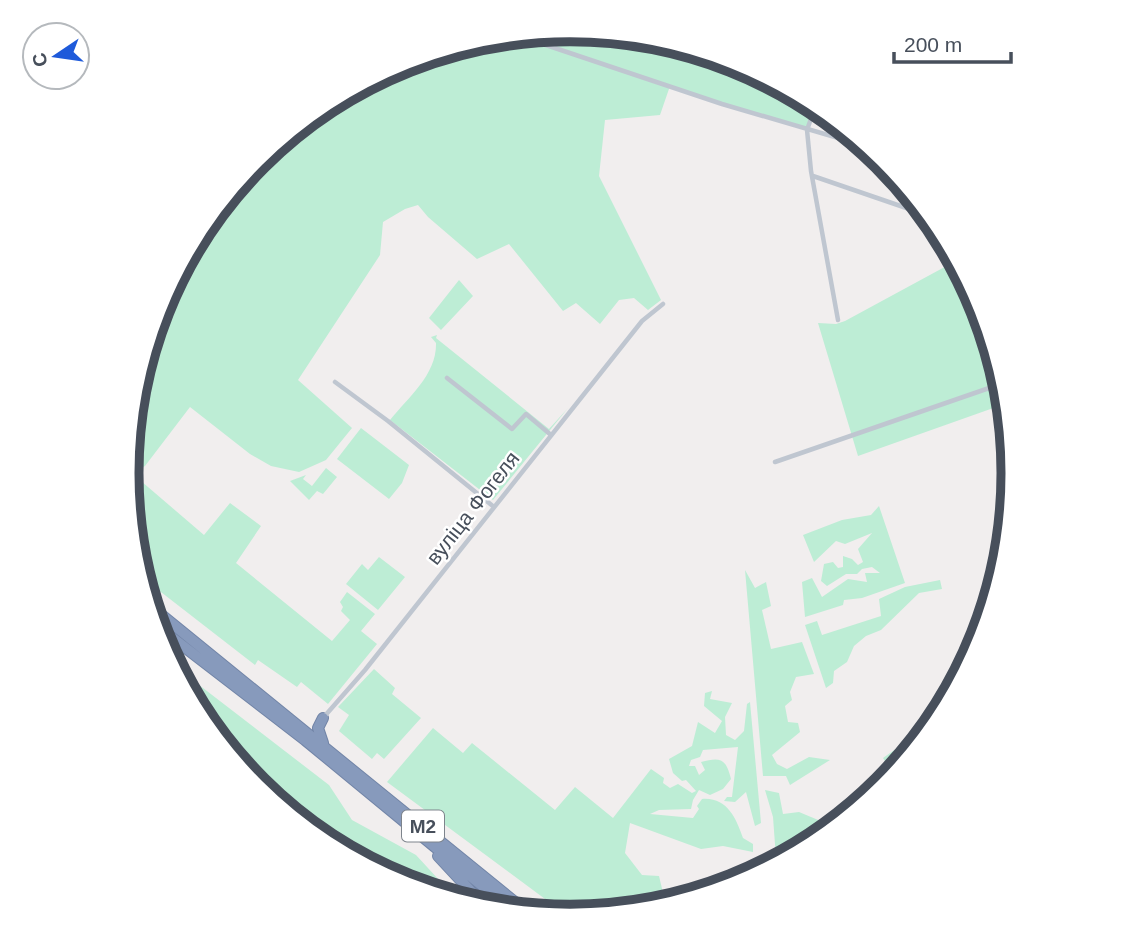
<svg xmlns="http://www.w3.org/2000/svg" width="1139" height="946" font-family="Helvetica,sans-serif">
<rect width="100%" height="100%" fill="#f1eeee"/>
<!-- green -->
<path fill="#bdedd5" d="M 569,30 L 739,64 L 813,113 L 807,130 L 670,86 L 660,115 L 605,120 L 599,176 L 661,300 L 648,310 L 634,298 L 619,300 L 600,324 L 576,303 L 563,311 L 509,244 L 477,259 L 428,217 L 418,205 L 405,209 L 383,222 L 380,255 L 298,380 L 352,428 L 326,460 L 299,472 L 271,466 L 250,454 L 190,407 L 145,466 L 138,470 L 126,473 L 160,303 L 256,159 L 400,63 Z
M 952,263 L 979,304 L 999,406 L 858,456 L 818,323 L 836,324 L 845,321 Z
M 459,280 L 473,296 L 441,330 L 429,318 Z
M 437,335 L 436,338 L 549,429 L 568,408 L 493,500 L 390,420 C 409,397 437,374 436,343 L 431,337 Z
M 361,428 L 409,465 L 402,483 L 389,499 L 337,459 Z
M 326,468 L 337,477 L 323,494 L 317,491 L 309,500 L 290,481 L 306,475 L 303,479 L 312,486 Z
M 141,481 L 204,535 L 230,503 L 261,526 L 236,563 L 332,641 L 350,620 L 341,611 L 343,607 L 340,602 L 347,592 L 375,614 L 361,631 L 377,644 L 328,704 L 301,682 L 297,687 L 258,660 L 255,665 L 148,582 L 131,494 Z
M 879,506 L 905,583 L 862,598 L 844,600 L 843,605 L 805,617 L 802,582 L 812,578 L 822,597 L 848,579 L 867,582 L 865,573 L 880,573 L 872,567 L 862,569 L 857,574 L 846,574 L 827,586 L 821,581 L 824,564 L 833,562 L 838,568 L 843,567 L 843,556 L 852,559 L 858,565 L 863,562 L 858,549 L 872,533 L 845,544 L 836,541 L 814,562 L 803,535 L 842,520 L 871,515 Z
M 379,557 L 405,577 L 378,610 L 346,584 L 362,564 L 368,570 Z
M 745,570 L 755,588 L 766,582 L 771,606 L 762,610 L 771,649 L 802,642 L 814,674 L 796,677 L 790,692 L 792,700 L 785,706 L 788,722 L 798,723 L 800,732 L 772,755 L 777,764 L 787,769 L 809,757 L 830,760 L 790,785 L 786,776 L 763,776 Z
M 940,580 L 942,589 L 919,593 L 881,630 L 866,636 L 854,646 L 847,662 L 834,671 L 833,683 L 826,688 L 805,625 L 817,621 L 822,635 L 881,616 L 879,599 L 905,587 Z
M 177,668 L 329,785 L 352,820 L 416,855 L 451,893 L 400,882 L 256,786 Z
M 374,669 L 395,688 L 392,694 L 421,718 L 384,759 L 377,753 L 372,759 L 339,731 L 349,715 L 338,707 Z
M 712,691 L 710,699 L 732,703 L 725,717 L 726,735 L 735,740 L 744,731 L 747,704 L 750,702 L 761,823 L 755,826 L 746,792 L 735,802 L 724,801 L 727,797 L 732,797 L 738,747 L 703,750 L 700,757 L 691,760 L 689,766 L 695,766 L 699,775 L 705,770 L 701,762 C 720,757 726,758 731,779 L 723,789 L 710,795 L 699,790 L 693,800 L 691,809 L 659,810 L 650,814 L 693,818 L 699,809 L 697,806 L 702,799 C 727,797 736,818 743,838 L 753,844 L 753,852 L 723,846 L 701,849 L 630,823 L 625,853 L 642,875 L 659,876 L 664,897 L 568,916 L 387,782 L 433,728 L 463,753 L 472,743 L 555,810 L 575,787 L 613,818 L 651,769 L 664,778 L 663,783 L 670,788 L 678,784 L 692,793 L 696,791 L 686,780 L 682,781 L 673,773 L 669,759 L 692,746 L 698,722 L 715,733 L 722,721 L 704,706 L 705,693 Z
M 932,709 L 934,710 L 892,772 L 883,758 L 907,741 Z
M 765,790 L 779,793 L 783,814 L 799,812 L 823,822 L 821,828 L 776,858 L 773,817 Z"/>
<g fill="none" stroke-linecap="round" stroke-linejoin="round">
<!-- highway casing -->
<g stroke="#7285a7" stroke-width="12">
<path id="highway" d="M 153,608 L 521,907
M 157,626 L 305,740 L 503,903
M 323,743 L 318,728 L 323,718
M 438,856 L 477,898"/>
</g>
<!-- street -->
<path stroke="#bfc6d0" stroke-width="4.5" d="M 525,38 L 722,104 L 862,145
M 813,113 L 807,130 L 811,171 L 838,320
M 813,176 L 918,212
M 447,378 L 512,429 L 526,414 L 551,435
M 335,382 L 388,421 L 494,507
M 775,462 L 995,386
M 323,718 L 365,670 L 642,321 L 663,304"/>
<!-- highway -->
<use href="#highway" stroke="#879abc" stroke-width="10"/>
</g>
<g text-anchor="middle" stroke-width="5" stroke-linejoin="round" paint-order="stroke">
<!-- shield labels -->
<rect fill="#fff" stroke="#7e848c" stroke-width="2" x="402" y="810.5" width="42" height="31" rx="5"/>
<g font-size="19" font-weight="bold" fill="#474f5b">
<text x="423" y="833">М2</text>
</g>
<!-- street labels -->
<g font-size="21" fill="#474f5b" stroke="#fff">
<text transform="translate(473 508) rotate(-52)" y="7">вуліца Фогеля</text>
</g>
</g>
<!-- crop -->
<path d="M0 0H1139V946H0ZM139 473a431 431 0 1 1 862 0a431 431 0 1 1-862 0Z" fill="#fff" fill-rule="evenodd"/>
<path fill="none" stroke="#474f5b" stroke-width="9" d="M139 473a431 431 0 1 1 862 0a431 431 0 1 1-862 0Z"/>
<!-- north arrow -->
<g transform="translate(56 56) rotate(257)"><circle r="33" fill="#ffffff" stroke="#b5b9bd" stroke-width="2"/>
<path d="M0-5L12 26L0 18L-12 26Z" fill="#1e5ada"/>
<text y="-10" font-size="19" font-weight="bold" text-anchor="middle" fill="#474f5b">С</text>
</g>
<!-- scale -->
<path d="M894 52v10h117v-10" fill="none" stroke="#474f5b" stroke-width="3.5"/>
<text x="904" y="52" font-size="21" fill="#474f5b" stroke="#ffffff" stroke-width="5" paint-order="stroke">200 m</text>
</svg>
